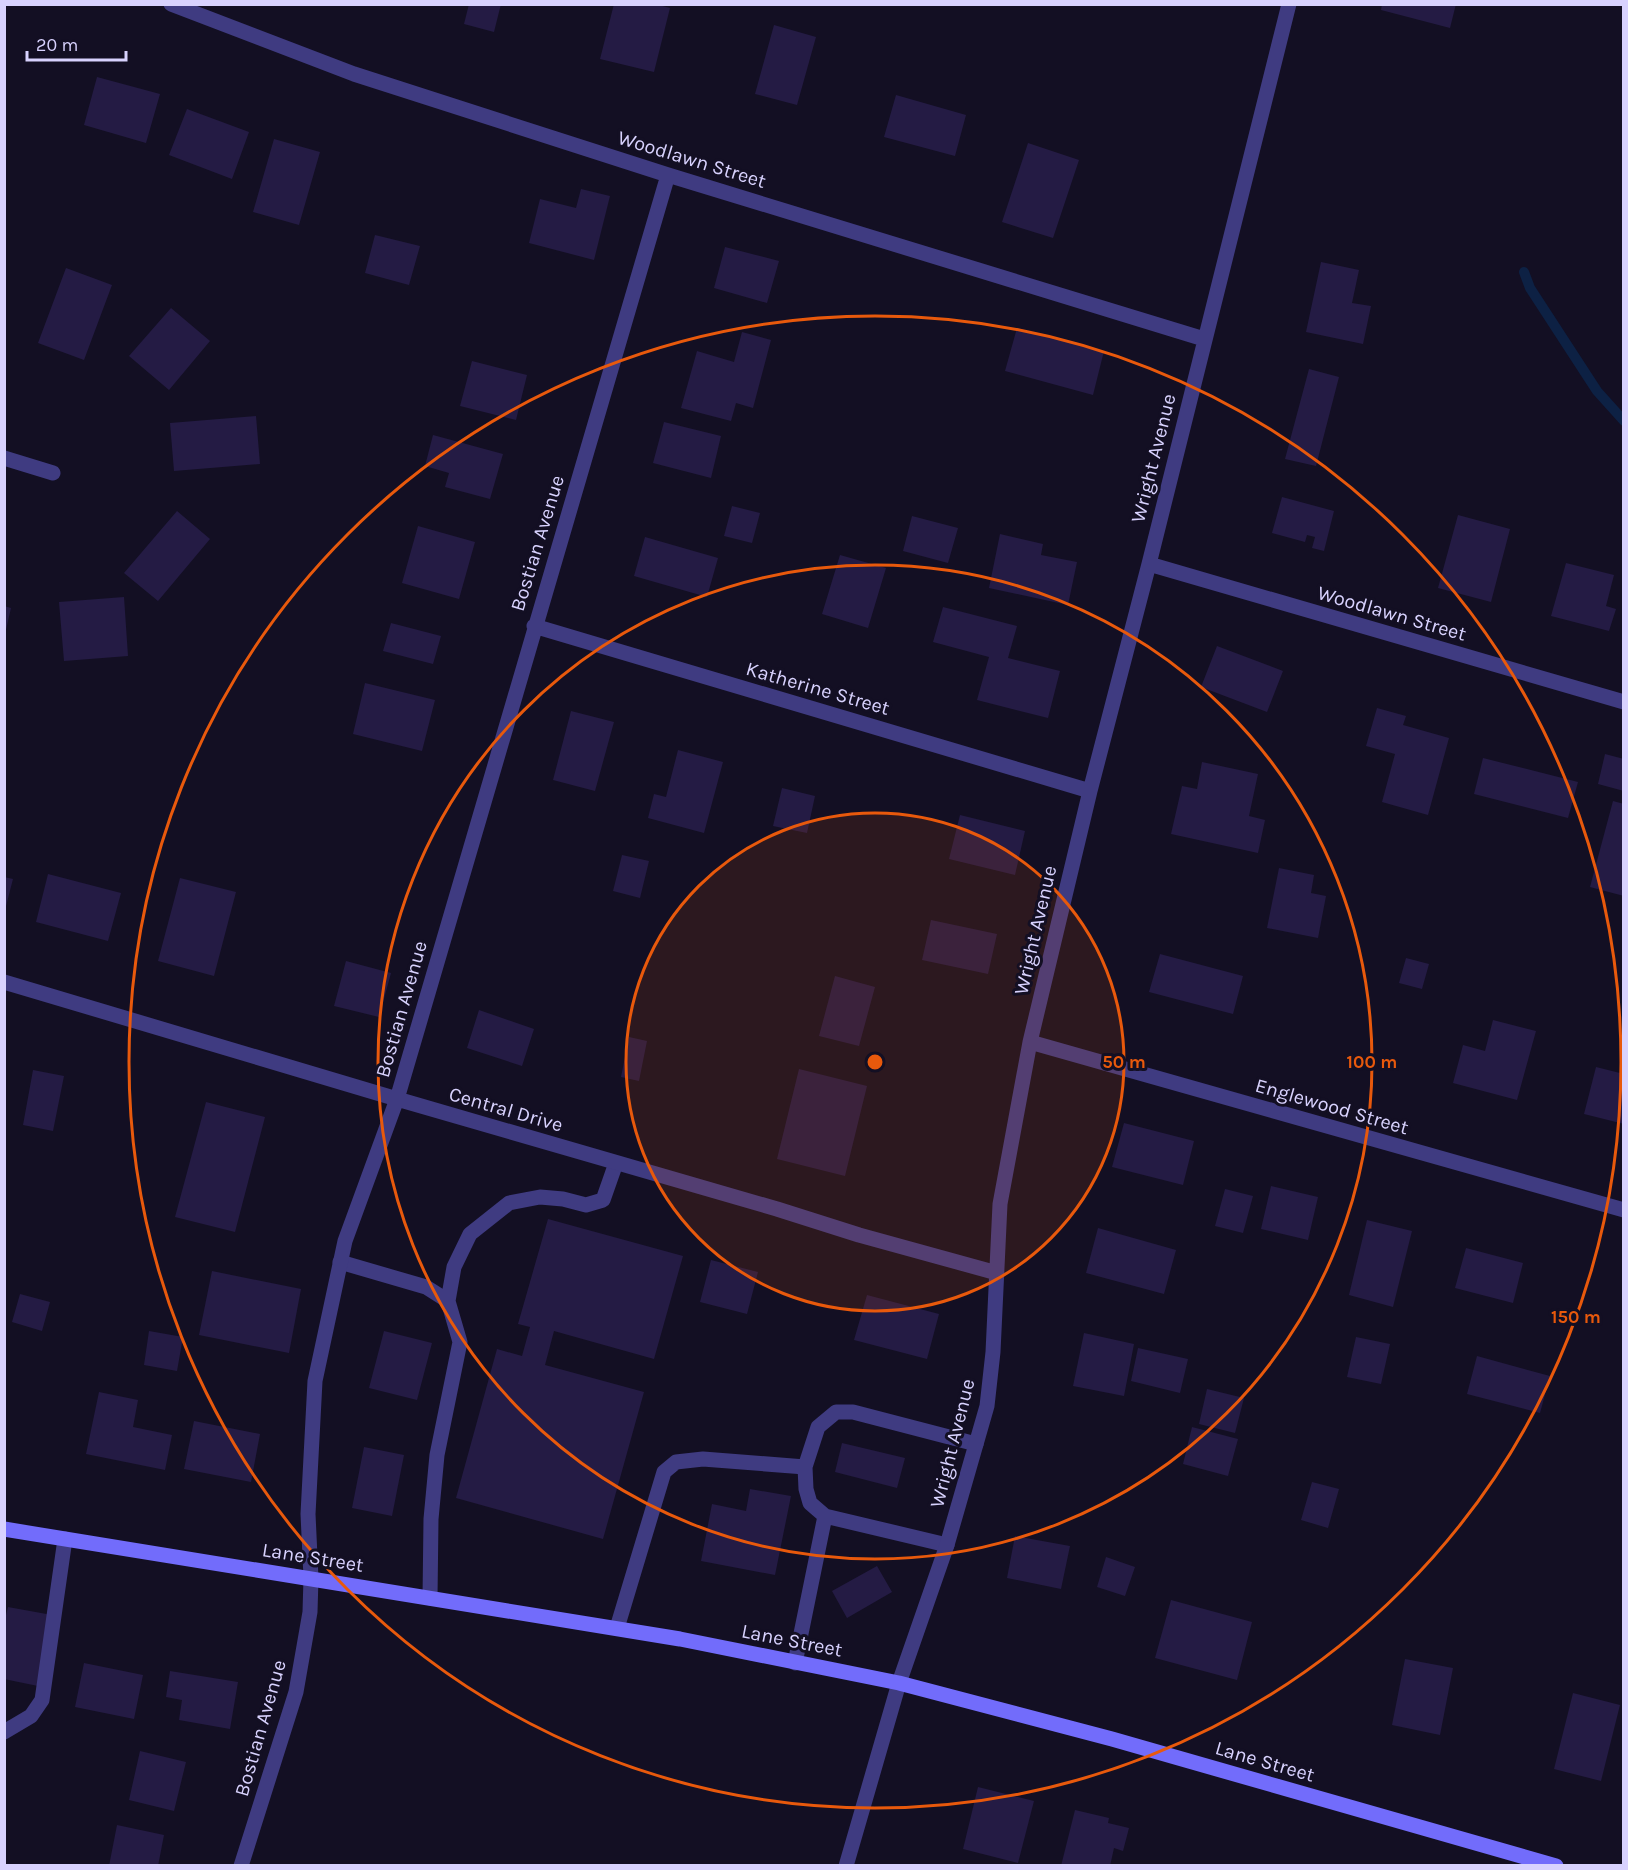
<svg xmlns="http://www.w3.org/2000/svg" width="1628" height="1870" font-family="Karla,sans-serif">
<rect width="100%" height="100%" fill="#130f23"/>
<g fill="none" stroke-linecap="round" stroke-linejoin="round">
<!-- stream -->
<path stroke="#0d2144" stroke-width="10" d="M 1524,272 L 1530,288 L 1597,391 L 1624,421"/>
</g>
<!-- building -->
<path fill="#241b44" d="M 469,4 L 501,4 L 494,32 L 464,24 Z
M 614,4 L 655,4 L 670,8 L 654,72 L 600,59 Z
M 1382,4 L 1456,4 L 1450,28 L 1381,10 Z
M 774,25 L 816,37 L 797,105 L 755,94 Z
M 97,77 L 160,94 L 146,143 L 84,125 Z
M 896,95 L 966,115 L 955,156 L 884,137 Z
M 187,109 L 249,132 L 232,179 L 169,155 Z
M 274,139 L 320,152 L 299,225 L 253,212 Z
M 1028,143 L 1079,160 L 1053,238 L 1002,222 Z
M 581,189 L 610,196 L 594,260 L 529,243 L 540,199 L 576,208 Z
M 375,235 L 420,246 L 409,285 L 365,273 Z
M 725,247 L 779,261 L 767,303 L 714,288 Z
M 1321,262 L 1359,270 L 1352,303 L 1371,306 L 1363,344 L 1306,332 Z
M 66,268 L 112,285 L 84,360 L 38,343 Z
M 171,308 L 210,341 L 169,390 L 129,356 Z
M 1017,328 L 1104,351 L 1093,395 L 1005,371 Z
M 742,332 L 771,340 L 753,408 L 736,403 L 731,421 L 681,408 L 697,351 L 734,362 Z
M 472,361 L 527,375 L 516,420 L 460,406 Z
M 1309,369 L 1339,377 L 1316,466 L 1285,459 Z
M 256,416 L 260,464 L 174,471 L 170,423 Z
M 664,422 L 721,436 L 711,478 L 653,463 Z
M 433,435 L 503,454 L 490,499 L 445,487 L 449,473 L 425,466 Z
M 1282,497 L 1334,511 L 1324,551 L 1312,548 L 1315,537 L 1307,535 L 1305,542 L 1272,533 Z
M 732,506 L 760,513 L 752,543 L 724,536 Z
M 177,511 L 210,539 L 158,601 L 124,573 Z
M 1458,515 L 1510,529 L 1491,602 L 1438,588 Z
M 912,516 L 958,528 L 948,563 L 903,551 Z
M 418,526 L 475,542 L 459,599 L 402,583 Z
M 1000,534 L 1043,544 L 1041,555 L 1077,562 L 1068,605 L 989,588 Z
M 645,537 L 718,558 L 707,597 L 634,576 Z
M 840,555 L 886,568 L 868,628 L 822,614 Z
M 1566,563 L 1614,575 L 1606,606 L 1616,609 L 1609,631 L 1551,616 Z
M 124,597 L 128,656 L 64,661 L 59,602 Z
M 4,606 L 11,608 L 5,634 L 4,634 Z
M 943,607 L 1017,626 L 1008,658 L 1060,671 L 1048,718 L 977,700 L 989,657 L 933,642 Z
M 391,623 L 441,636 L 433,664 L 383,651 Z
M 1217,646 L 1283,671 L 1267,712 L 1201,687 Z
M 365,683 L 435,700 L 422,751 L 353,734 Z
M 1377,708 L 1406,716 L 1403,725 L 1449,738 L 1428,815 L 1382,802 L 1395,754 L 1366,746 Z
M 571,711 L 614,722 L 595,791 L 553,780 Z
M 678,750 L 723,762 L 704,833 L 648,818 L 654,794 L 666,797 Z
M 1605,754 L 1624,759 L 1624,791 L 1598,784 Z
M 1483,758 L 1578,782 L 1568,818 L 1474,794 Z
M 1202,762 L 1258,774 L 1249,816 L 1265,820 L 1258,853 L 1171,834 L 1182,786 L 1197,789 Z
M 782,788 L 815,796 L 807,833 L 773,826 Z
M 1613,801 L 1624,804 L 1624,896 L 1590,887 Z
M 960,815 L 1025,831 L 1015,875 L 949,859 Z
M 622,855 L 649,861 L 640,898 L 613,891 Z
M 1279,868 L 1314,875 L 1311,893 L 1326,896 L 1318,938 L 1267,928 Z
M 48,874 L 121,893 L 108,941 L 36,922 Z
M 4,877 L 13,879 L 5,910 L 4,910 Z
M 180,878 L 236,892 L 214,976 L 158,961 Z
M 931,920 L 997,934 L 988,974 L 922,960 Z
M 1160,954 L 1243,976 L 1233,1014 L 1149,992 Z
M 1406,958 L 1429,964 L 1422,989 L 1399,983 Z
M 346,961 L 391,973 L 379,1017 L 334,1006 Z
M 835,976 L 875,987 L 859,1046 L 819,1036 Z
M 479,1010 L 534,1029 L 522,1066 L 467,1048 Z
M 1493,1020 L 1536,1031 L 1517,1100 L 1453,1083 L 1463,1045 L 1485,1051 Z
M 629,1037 L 647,1041 L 639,1081 L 621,1077 Z
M 1596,1067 L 1624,1074 L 1624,1124 L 1584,1114 Z
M 799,1069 L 867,1086 L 845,1176 L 777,1159 Z
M 33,1070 L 64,1076 L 53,1131 L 23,1125 Z
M 206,1102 L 265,1117 L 235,1232 L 175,1217 Z
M 1124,1123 L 1194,1141 L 1183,1185 L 1112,1167 Z
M 1271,1186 L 1318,1197 L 1308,1240 L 1261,1229 Z
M 1225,1189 L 1253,1196 L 1243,1233 L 1215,1226 Z
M 548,1219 L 683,1256 L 654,1359 L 554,1331 L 545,1365 L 644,1392 L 603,1539 L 456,1498 L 497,1349 L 522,1356 L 530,1327 L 518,1324 Z
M 1367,1220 L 1412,1231 L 1393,1307 L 1349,1295 Z
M 1098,1228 L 1176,1250 L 1164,1294 L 1086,1273 Z
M 1466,1248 L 1523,1263 L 1513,1303 L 1455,1288 Z
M 711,1260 L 758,1272 L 747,1314 L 700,1302 Z
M 212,1271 L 301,1289 L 289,1353 L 199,1335 Z
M 20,1294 L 50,1302 L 42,1331 L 12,1322 Z
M 867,1295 L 939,1314 L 927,1359 L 854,1340 Z
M 149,1331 L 183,1337 L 177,1371 L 144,1365 Z
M 384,1331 L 432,1343 L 417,1400 L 369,1388 Z
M 1084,1333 L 1134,1344 L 1124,1396 L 1073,1386 Z
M 1356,1337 L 1390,1344 L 1381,1384 L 1347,1377 Z
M 1138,1348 L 1188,1359 L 1180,1393 L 1131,1381 Z
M 1477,1356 L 1550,1376 L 1540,1413 L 1467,1394 Z
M 1207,1389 L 1244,1398 L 1235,1433 L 1199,1424 Z
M 99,1392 L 138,1400 L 133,1427 L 172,1435 L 165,1470 L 86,1454 Z
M 194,1421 L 260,1434 L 251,1482 L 184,1469 Z
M 1192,1427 L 1238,1439 L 1228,1476 L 1183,1464 Z
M 842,1443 L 905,1458 L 897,1488 L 835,1472 Z
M 364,1447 L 404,1455 L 392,1516 L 352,1508 Z
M 1312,1482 L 1339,1489 L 1328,1528 L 1301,1520 Z
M 750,1489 L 791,1496 L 775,1575 L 701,1561 L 712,1504 L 746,1511 Z
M 1015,1536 L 1070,1546 L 1061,1589 L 1007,1578 Z
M 1106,1557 L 1135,1567 L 1125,1596 L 1097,1587 Z
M 877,1566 L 892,1592 L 847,1618 L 832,1591 Z
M 1171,1600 L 1252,1622 L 1237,1680 L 1155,1658 Z
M 8,1607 L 52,1615 L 38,1686 L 4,1679 L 4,1623 Z
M 1405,1659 L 1453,1668 L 1440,1735 L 1392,1725 Z
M 84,1663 L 143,1675 L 134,1719 L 75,1707 Z
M 170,1671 L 238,1682 L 230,1729 L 179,1720 L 182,1700 L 166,1697 Z
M 1573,1693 L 1620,1705 L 1601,1781 L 1554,1769 Z
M 140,1751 L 186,1762 L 174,1811 L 129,1800 Z
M 978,1787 L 1034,1801 L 1018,1863 L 963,1849 Z
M 1075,1810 L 1109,1818 L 1108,1823 L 1129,1828 L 1123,1851 L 1114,1848 L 1110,1866 L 1061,1866 Z
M 117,1825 L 164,1835 L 158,1866 L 109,1866 Z"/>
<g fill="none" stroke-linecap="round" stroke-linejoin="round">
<!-- lane -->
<path stroke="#3f3b81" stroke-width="15" d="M 340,1262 L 426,1287 L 448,1301 L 460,1342 L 437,1455 L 431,1519 L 430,1598
M 448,1301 L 454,1267 L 470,1234 L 509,1203 L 540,1197 L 563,1199 L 586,1205 L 603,1200 L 616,1163
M 947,1545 L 825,1516 L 810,1503 L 806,1489 L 805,1467 L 818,1427 L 836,1412 L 853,1412 L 976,1444
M 617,1628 L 664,1472 L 676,1462 L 703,1459 L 805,1467
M 795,1663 L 825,1516
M 4,1732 L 31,1716 L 42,1700 L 65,1539"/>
<!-- street -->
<path stroke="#3f3b81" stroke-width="15" d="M 171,4 L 354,74 L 668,175 L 1204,339
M 4,458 L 53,473
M 1149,564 L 1624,702
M 534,626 L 1090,791
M 4,982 L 397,1099 L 777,1209 L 859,1235 L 997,1273
M 1030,1042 L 1624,1210
M 241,1866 L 296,1692 L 310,1612 L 311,1578 L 308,1514 L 315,1381 L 345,1241 L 397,1099 L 668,175
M 846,1866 L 899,1683 L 947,1545 L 987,1406 L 993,1352 L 1000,1204 L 1030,1042 L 1090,791 L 1149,564 L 1289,4"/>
<!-- secondary -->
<path stroke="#726cfb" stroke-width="15" d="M 4,1529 L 680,1639 L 899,1683 L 1112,1739 L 1556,1866"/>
</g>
<!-- distance rings -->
<circle cx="875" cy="1062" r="249" fill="#e8590c" fill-opacity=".12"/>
<g fill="none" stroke="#e8590c" stroke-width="3">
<circle cx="875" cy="1062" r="249"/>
<circle cx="875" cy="1062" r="497"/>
<circle cx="875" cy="1062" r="746"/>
</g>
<g text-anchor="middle" stroke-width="6" stroke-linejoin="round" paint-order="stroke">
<!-- street labels -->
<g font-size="20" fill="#d8d2fe" stroke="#130f23">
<text transform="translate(692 159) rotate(17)" y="7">Woodlawn Street</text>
<text transform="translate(1153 458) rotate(-76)" y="7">Wright Avenue</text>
<text transform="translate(537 543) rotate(-73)" y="7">Bostian Avenue</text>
<text transform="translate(1392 613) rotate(16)" y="7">Woodlawn Street</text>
<text transform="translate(818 688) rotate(16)" y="7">Katherine Street</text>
<text transform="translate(1035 930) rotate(-77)" y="7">Wright Avenue</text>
<text transform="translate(401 1009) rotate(-74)" y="7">Bostian Avenue</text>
<text transform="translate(1332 1106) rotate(16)" y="7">Englewood Street</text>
<text transform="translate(506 1109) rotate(16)" y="7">Central Drive</text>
<text transform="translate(952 1443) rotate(-76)" y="7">Wright Avenue</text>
<text transform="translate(313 1557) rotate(9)" y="7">Lane Street</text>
<text transform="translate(792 1640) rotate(11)" y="7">Lane Street</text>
<text transform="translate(260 1728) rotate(-74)" y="7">Bostian Avenue</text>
<text transform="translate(1265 1761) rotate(16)" y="7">Lane Street</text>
</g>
</g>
<circle cx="875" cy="1062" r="9" fill="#e8590c" stroke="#130f23" stroke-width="3"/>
<g font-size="18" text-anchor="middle" font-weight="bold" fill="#e8590c" stroke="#130f23" stroke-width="6" stroke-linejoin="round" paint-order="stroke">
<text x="1124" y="1068">50 m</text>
<text x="1372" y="1068">100 m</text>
<text x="1576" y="1323">150 m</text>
</g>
<!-- border -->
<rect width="1628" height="1870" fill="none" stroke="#d8d2fe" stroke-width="12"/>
<!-- scale -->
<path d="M27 51v9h99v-9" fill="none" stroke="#d8d2fe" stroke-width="3"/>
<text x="36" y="51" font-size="18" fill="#d8d2fe" stroke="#130f23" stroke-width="4.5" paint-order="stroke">20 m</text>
</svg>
